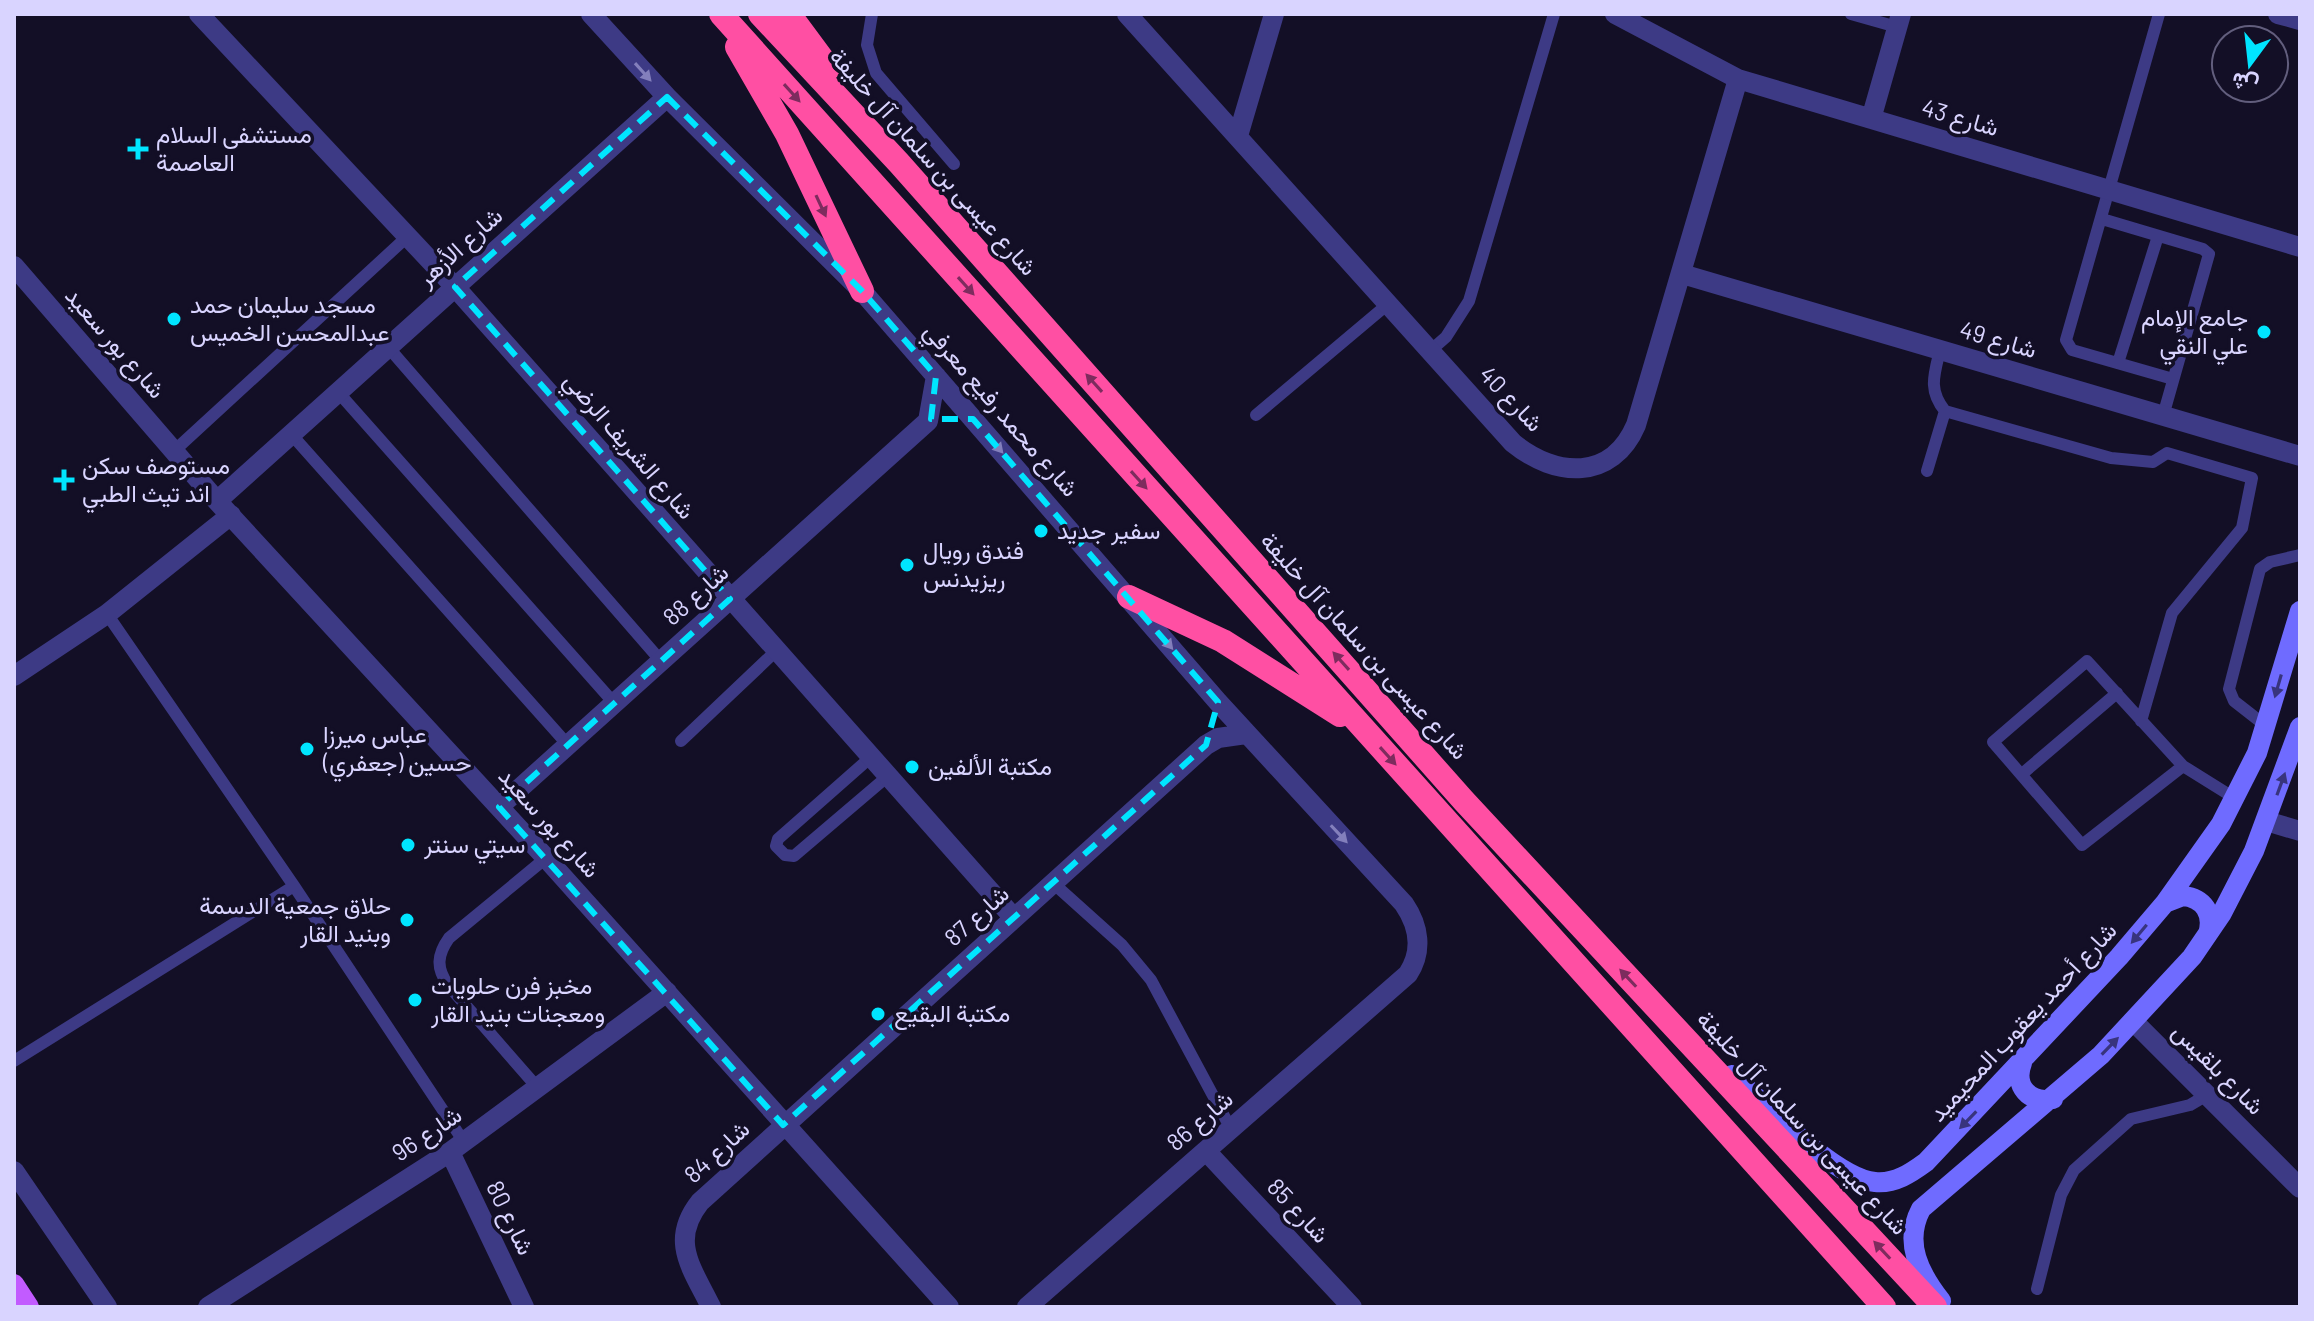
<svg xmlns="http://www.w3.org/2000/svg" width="2314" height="1321" font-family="Barlow,Vazirmatn,sans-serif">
<rect width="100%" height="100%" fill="#130f26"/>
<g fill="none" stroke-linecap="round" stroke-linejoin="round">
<!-- lane -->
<path stroke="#3d3a85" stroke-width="12" d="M 872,14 L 867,45 L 876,73 L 954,164
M 1851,14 L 1897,27
M 2159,14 L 2066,340 L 2072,350 L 2173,379
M 2102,219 L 2203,249 L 2209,254 L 2163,416
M 388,347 L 661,661
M 1430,351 L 1446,337 L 1469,301 L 1554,14
M 2118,363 L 2158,236
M 338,392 L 614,703
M 1945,411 L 2111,458 L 2153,462 L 2167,453 L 2252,478 L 2242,528 L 2172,613 L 2141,721
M 1256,415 L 1388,304
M 291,434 L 568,745
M 174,451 L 407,237
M 1927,471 L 1945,411 C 1928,390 1934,375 1940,350
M 107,614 L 294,886 L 464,1142
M 2266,726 L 2234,701 L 2229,689 L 2260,569 L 2270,562 L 2300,555
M 681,741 L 776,651
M 871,757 L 778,839 L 776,846 L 785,855 L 794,856 L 888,776
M 2183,766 L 2082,845 L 1993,742 L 2087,661 L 2183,766 L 2236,799
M 2022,774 L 2117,693
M 1053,883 L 1122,945 L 1151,980 L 1231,1129
M 14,1061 L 294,886
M 537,1087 L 448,985 C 436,968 437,955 449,938 L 546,858
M 2037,1289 L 2061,1195 L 2074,1170 L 2131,1119 L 2190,1105 L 2207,1095"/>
<!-- street -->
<path stroke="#3d3a85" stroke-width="20" d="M 199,14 L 455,287 L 1014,918
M 591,14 L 667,97 L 862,291 L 1218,702 L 1404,904 C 1419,926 1423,951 1408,974 L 1027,1307
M 1127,14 L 1513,443 C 1556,478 1612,481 1636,425 L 1738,79
M 1615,14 L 1738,79 L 2300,247
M 2278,14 L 2300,20
M 1871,119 L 1901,14
M 1238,136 L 1274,14
M 14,266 L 217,501 L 546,858 L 949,1307
M 1682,274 L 2300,456
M 217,501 L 667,97
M 14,676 L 107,614 L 231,515
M 499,807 L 928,421 L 936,376
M 2266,821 L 2300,831
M 2133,1021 L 2300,1188
M 1206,1151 L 1352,1307
M 450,1152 L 524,1307
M 14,1171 L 107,1307
M 208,1307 L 450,1152 L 667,992
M 711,1307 C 692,1268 669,1241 700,1202 L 1206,745 L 1218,738 L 1246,734"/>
<!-- secondary -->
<path stroke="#6f6bff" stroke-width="20" d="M 2165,903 L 2183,896 C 2204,898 2214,914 2208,934
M 2022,1063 C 2013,1086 2030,1104 2053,1099
M 1732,1075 C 1765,1104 1834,1178 1875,1182 C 1895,1184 1911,1173 1926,1162 L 2119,957 L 2165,903 L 2221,824 L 2257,753 L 2300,611
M 1941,1301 C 1920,1274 1903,1243 1921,1209 L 2101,1055 L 2192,957 L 2222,913 L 2254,851 L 2300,727"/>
<!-- primary -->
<path stroke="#c25bff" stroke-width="20" d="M 14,1284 L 29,1307"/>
<!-- highway -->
<path stroke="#ff4fa3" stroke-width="24" d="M 721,14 L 1884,1307
M 760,14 L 899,163 L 1464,801 L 1935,1307
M 789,14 L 829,68
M 737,47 L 787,134 L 862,291
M 1129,597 L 1223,641 L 1340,715"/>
</g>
<!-- one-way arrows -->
<defs><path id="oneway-solid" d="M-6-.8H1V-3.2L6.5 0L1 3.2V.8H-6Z" transform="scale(2)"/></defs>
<g fill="#837fbc">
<use href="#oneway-solid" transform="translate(643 72) rotate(48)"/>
<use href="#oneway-solid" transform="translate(995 444) rotate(49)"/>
<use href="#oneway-solid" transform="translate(1165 640) rotate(50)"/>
<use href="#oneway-solid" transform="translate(1339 834) rotate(47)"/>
</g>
<g fill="#7d2c5e">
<use href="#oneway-solid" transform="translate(792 93) rotate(48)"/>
<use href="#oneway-solid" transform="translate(821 206) rotate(65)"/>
<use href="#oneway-solid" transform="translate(966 286) rotate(48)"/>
<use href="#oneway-solid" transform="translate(1094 383) rotate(-132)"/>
<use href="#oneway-solid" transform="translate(1139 480) rotate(48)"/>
<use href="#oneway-solid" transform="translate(1341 661) rotate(-132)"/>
<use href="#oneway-solid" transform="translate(1388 756) rotate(48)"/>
<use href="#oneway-solid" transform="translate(1628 978) rotate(-133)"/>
<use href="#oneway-solid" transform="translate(1882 1250) rotate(-133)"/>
</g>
<g fill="#38347d">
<use href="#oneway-solid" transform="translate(2278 686) rotate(106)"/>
<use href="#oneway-solid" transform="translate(2281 784) rotate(-70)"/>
<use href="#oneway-solid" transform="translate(2139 934) rotate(130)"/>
<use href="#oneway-solid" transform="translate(2110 1046) rotate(-46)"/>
<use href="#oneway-solid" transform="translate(1968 1120) rotate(134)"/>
</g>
<!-- marked area -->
<path fill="none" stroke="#00e5ff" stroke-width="6" stroke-dasharray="16 10" stroke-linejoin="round" d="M 667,97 L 862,291 L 936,376 L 931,419 L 973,419 L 1218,702 L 1206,745 L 783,1125 L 499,807 L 730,599 L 455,287 Z"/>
<!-- markers -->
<g fill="#00e5ff" stroke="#130f26" stroke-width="3">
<path d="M134 137h8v8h8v8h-8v8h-8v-8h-8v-8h8z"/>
<circle cx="174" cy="319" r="8"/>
<circle cx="2264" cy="332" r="8"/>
<path d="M60 468h8v8h8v8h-8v8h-8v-8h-8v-8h8z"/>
<circle cx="1041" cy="531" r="8"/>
<circle cx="907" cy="565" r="8"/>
<circle cx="307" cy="749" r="8"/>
<circle cx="912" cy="767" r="8"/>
<circle cx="408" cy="845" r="8"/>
<circle cx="407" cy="920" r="8"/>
<circle cx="415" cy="1000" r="8"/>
<circle cx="878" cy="1014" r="8"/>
</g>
<g text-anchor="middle" stroke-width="7" stroke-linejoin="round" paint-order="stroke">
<!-- street labels -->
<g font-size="24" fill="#d9d4ff" stroke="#130f26">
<text transform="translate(1960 118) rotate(16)" y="8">شارع 43</text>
<text transform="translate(933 162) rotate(48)" y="8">شارع عيسى بن سلمان آل خليفة</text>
<text transform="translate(460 247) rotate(-42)" y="8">شارع الأزهر</text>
<text transform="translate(1998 340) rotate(16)" y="8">شارع 49</text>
<text transform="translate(115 343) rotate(49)" y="8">شارع بور سعيد</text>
<text transform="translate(1511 399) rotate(46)" y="8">شارع 40</text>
<text transform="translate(1001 410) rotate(49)" y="8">شارع محمد رفيع معرفي</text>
<text transform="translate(629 446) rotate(49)" y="8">شارع الشريف الرضي</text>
<text transform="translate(696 595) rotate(-42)" y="8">شارع 88</text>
<text transform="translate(1364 646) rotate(48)" y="8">شارع عيسى بن سلمان آل خليفة</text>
<text transform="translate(549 823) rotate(48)" y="8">شارع بور سعيد</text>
<text transform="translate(977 916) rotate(-42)" y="8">شارع 87</text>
<text transform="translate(2023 1022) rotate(-47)" y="8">شارع أحمد يعقوب المحيميد</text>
<text transform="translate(2218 1069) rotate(45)" y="8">شارع بلقيس</text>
<text transform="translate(1200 1121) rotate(-41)" y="8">شارع 86</text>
<text transform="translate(1802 1123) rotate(47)" y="8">شارع عيسى بن سلمان آل خليفة</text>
<text transform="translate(427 1134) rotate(-34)" y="8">شارع 96</text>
<text transform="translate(717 1152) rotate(-43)" y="8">شارع 84</text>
<text transform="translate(1298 1211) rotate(47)" y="8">شارع 85</text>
<text transform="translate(510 1218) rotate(64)" y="8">شارع 80</text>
</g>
<!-- poi labels -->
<g font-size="24" fill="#d9d4ff" stroke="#130f26" text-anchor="start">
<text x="156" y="143">مستشفى السلام<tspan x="156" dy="28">العاصمة</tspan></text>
<text x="190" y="313">مسجد سليمان حمد<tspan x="190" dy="28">عبدالمحسن الخميس</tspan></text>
<text x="2248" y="326" text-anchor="end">جامع الإمام<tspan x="2248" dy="28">علي النقي</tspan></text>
<text x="82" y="474">مستوصف سكن<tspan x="82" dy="28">اند تيث الطبي</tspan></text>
<text x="1057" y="539">سفير جديد</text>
<text x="923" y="559">فندق رويال<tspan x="923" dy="28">ريزيدنس</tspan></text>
<text x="323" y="743">عباس ميرزا<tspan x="323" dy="28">حسين (جعفري)</tspan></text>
<text x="928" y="775">مكتبة الألفين</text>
<text x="424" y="853">سيتي سنتر</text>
<text x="391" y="914" text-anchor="end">حلاق جمعية الدسمة<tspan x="391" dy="28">وبنيد القار</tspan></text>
<text x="431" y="994">مخبز فرن حلويات<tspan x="431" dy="28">ومعجنات بنيد القار</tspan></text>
<text x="894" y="1022">مكتبة البقيع</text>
</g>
</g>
<!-- border -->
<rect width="2314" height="1321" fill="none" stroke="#d9d4ff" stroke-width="32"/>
<!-- north arrow -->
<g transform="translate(2250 64) rotate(195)"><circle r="38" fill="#130f26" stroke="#625e7d" stroke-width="2"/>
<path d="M0-6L14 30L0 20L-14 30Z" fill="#00e5ff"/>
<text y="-12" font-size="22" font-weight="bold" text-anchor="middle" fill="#d9d4ff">ش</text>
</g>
</svg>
